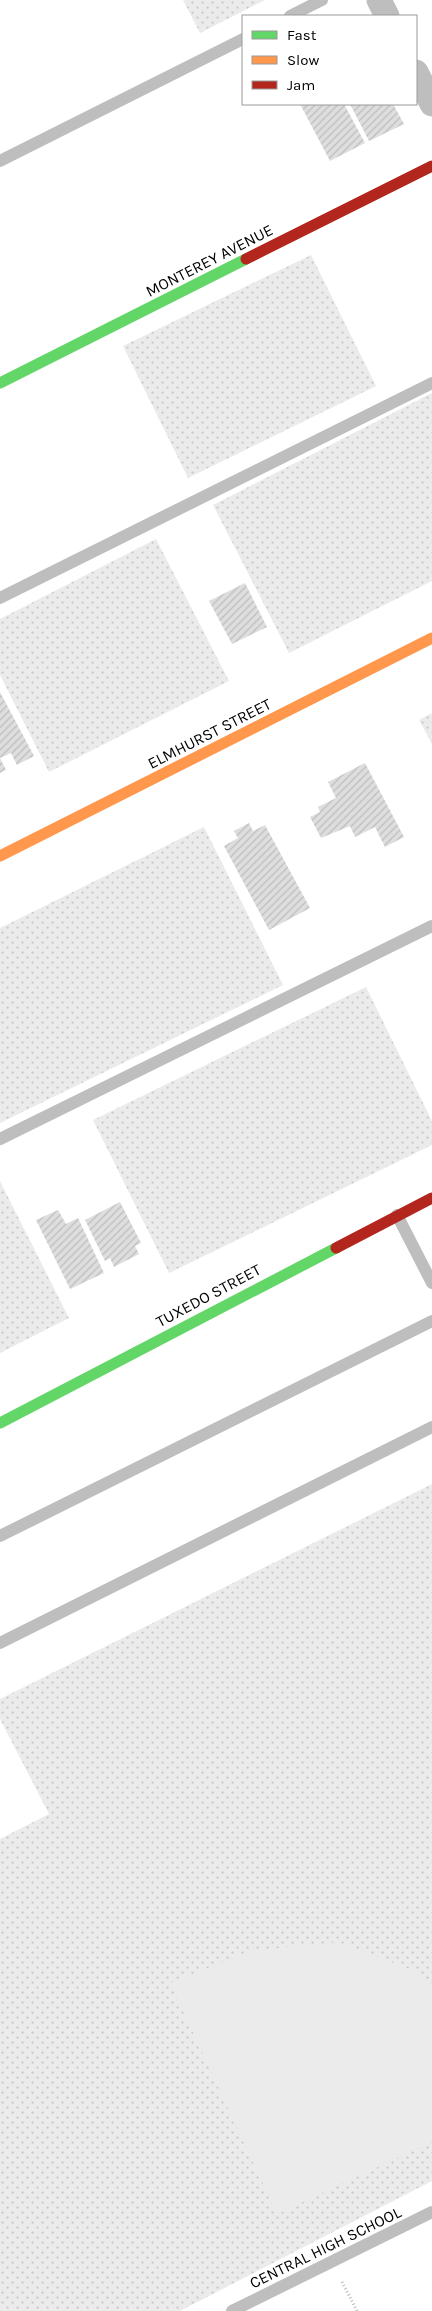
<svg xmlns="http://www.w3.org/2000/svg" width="432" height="2311" font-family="Karla,sans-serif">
<defs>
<pattern id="green-dots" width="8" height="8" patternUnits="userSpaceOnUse" patternTransform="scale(1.25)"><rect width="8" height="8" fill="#ebebeb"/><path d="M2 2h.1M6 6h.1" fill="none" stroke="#c8c8c8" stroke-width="1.8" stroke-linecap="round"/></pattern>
<pattern id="building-hatch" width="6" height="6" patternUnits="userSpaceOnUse" patternTransform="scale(1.25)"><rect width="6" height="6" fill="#dedede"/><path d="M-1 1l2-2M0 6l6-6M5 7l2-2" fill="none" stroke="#bdbdbd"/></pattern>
</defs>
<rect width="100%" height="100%" fill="#fff"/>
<!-- green -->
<path fill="url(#green-dots)" d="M 183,0 L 265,0 L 200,33 Z
M 311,255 L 376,386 L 188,478 L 123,346 Z
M 432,393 L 432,581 L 289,653 L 213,505 Z
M 156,539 L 229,681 L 49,772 L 0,675 L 0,619 Z
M 432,713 L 432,744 L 419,720 Z
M 204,827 L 283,985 L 0,1123 L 0,928 Z
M 366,987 L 432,1121 L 432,1145 L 169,1273 L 93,1120 Z
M 0,1181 L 69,1318 L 0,1353 Z
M 432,1484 L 432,2181 L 180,2311 L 0,2311 L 0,1839 L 49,1814 L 0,1719 L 0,1699 Z"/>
<!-- pitch -->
<path fill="#ebebeb" d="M 339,1942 L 419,1973 L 432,1989 L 432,2142 L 277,2214 L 170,1983 L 250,1951 Z"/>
<!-- building -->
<path fill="url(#building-hatch)" d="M 300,104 L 344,104 L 365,143 L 330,161 Z
M 350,104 L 393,104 L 404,124 L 369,141 Z
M 245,583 L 267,627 L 232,644 L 209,601 Z
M 0,692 L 34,756 L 17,765 L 11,753 L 0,758 L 6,770 L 0,773 Z
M 365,763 L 404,837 L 385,847 L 375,827 L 355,837 L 350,826 L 321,838 L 310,817 L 320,812 L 318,807 L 336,798 L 328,782 Z
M 249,823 L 253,831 L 265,825 L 310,908 L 269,930 L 224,846 L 238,838 L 234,831 Z
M 120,1202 L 141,1243 L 135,1246 L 139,1254 L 114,1267 L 110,1258 L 105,1261 L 85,1220 Z
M 58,1210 L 66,1224 L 78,1218 L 104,1273 L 70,1289 L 36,1220 Z"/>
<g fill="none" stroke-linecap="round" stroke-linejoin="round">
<!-- path -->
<path stroke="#b9b9b9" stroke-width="3" stroke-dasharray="1 2.5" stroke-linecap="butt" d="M 342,2282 L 357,2311"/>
<!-- lane -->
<path stroke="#bebebe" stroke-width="12" d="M 290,16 L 322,0
M 0,161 L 243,39
M 0,598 L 432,383
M 0,1139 L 432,926
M 397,1215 L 432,1283
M 0,1536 L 432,1321
M 0,1643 L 432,1427
M 232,2311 L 432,2212"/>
<!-- street -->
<path stroke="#bebebe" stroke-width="25" d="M 379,0 L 387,16
M 416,72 L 432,104"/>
<!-- fast -->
<path stroke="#63d668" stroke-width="11" d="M 0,383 L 246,259
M 0,1423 L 336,1248"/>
<!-- slow -->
<path stroke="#ff974d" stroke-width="11" d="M 0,856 L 432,638"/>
<!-- jam -->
<path stroke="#b3261e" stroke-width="11" d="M 246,259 L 432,166
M 336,1248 L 432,1198"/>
</g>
<g text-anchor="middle" stroke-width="4" stroke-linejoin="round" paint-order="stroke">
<!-- street labels -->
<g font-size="16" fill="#000" stroke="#fff">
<text transform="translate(209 260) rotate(-27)" y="6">MONTEREY AVENUE</text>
<text transform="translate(209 733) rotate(-27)" y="6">ELMHURST STREET</text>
<text transform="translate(208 1295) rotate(-28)" y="6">TUXEDO STREET</text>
<text transform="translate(325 2247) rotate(-26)" y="6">CENTRAL HIGH SCHOOL</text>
</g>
</g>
<!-- legend -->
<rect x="242" y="15" width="175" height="90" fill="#ffffff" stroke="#999999"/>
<rect x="252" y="31" width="25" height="8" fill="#63d668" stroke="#999999"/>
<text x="287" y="40" font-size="15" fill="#000000">Fast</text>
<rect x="252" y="56" width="25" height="8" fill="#ff974d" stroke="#999999"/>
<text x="287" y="65" font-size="15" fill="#000000">Slow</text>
<rect x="252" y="81" width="25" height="8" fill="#b3261e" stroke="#999999"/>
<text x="287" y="90" font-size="15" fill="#000000">Jam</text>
</svg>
